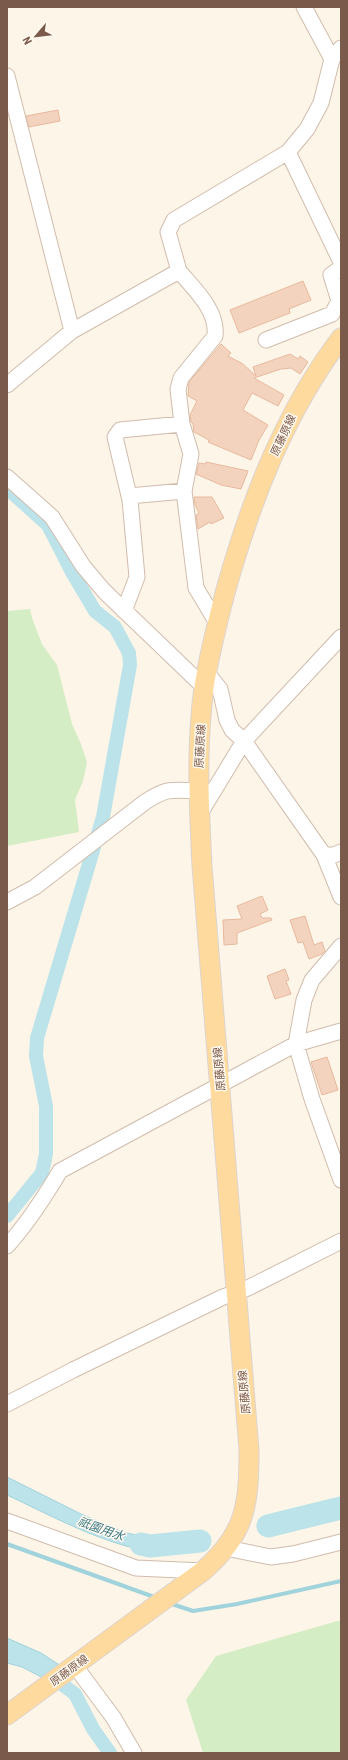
<svg xmlns="http://www.w3.org/2000/svg" width="348" height="1760" font-family="'Roboto Condensed','Noto Sans JP',sans-serif">
<rect width="100%" height="100%" fill="#fdf5e8"/>
<!-- green -->
<path fill="#d5edc5" d="M 30,609 L 32,618 L 42,644 L 57,665 L 72,724 L 81,744 L 87,762 L 83,781 L 75,800 L 79,832 L 7,846 L 7,611 Z
M 341,1620 L 341,1753 L 203,1753 L 186,1700 L 216,1656 Z"/>
<!-- water -->
<path fill="#bbe3e9" stroke="#a0d3db" d="M 7,1477 L 81,1514 L 123,1532 L 149,1538 L 171,1534 L 171,1549 C 135,1562 42,1511 7,1495 Z
M 7,1638 L 41,1653 L 61,1666 L 43,1678 L 22,1667 L 7,1663 Z"/>
<g fill="none" stroke-linecap="round" stroke-linejoin="round">
<!-- stream -->
<path stroke="#a0d3db" stroke-width="4" d="M 7,1544 L 157,1598
M 169,1603 L 193,1611 L 237,1604 L 341,1581"/>
<!-- canal -->
<path stroke="#bbe3e9" stroke-width="14" d="M 7,488 L 48,525 L 73,574 L 95,611 L 115,627 L 129,653 L 130,665 L 103,817 L 37,1038 L 36,1056 L 46,1106 L 46,1154 L 42,1173 L 7,1216
M 48,1674 L 75,1694 L 93,1729 L 110,1753"/>
<!-- river -->
<path stroke="#bbe3e9" stroke-width="23" d="M 268,1526 L 341,1508
M 141,1544 L 150,1546 L 200,1541"/>
</g>
<!-- building -->
<path fill="#f4d3be" stroke="#e8b99d" d="M 58,110 L 60,121 L 29,127 L 26,116 Z
M 303,281 L 311,300 L 289,309 L 290,313 L 239,333 L 230,310 Z
M 221,344 L 231,353 L 228,356 L 243,364 L 256,376 L 253,367 L 290,354 L 298,359 L 300,356 L 308,362 L 300,374 L 291,368 L 281,369 L 254,378 L 284,395 L 278,406 L 252,393 L 243,410 L 268,425 L 259,440 L 251,460 L 208,442 L 209,440 L 194,432 L 193,424 L 191,422 L 190,415 L 197,401 L 188,396 L 189,382 Z
M 206,462 L 248,471 L 241,489 L 221,485 L 196,474 L 199,463 L 205,464 Z
M 194,497 L 212,497 L 224,518 L 211,524 L 210,522 L 198,529 L 196,515 L 199,513 L 195,505 Z
M 262,896 L 268,910 L 260,914 L 262,918 L 271,918 L 272,920 L 237,933 L 237,944 L 224,945 L 223,920 L 242,919 L 237,906 Z
M 305,916 L 314,945 L 322,942 L 325,951 L 322,954 L 309,959 L 303,942 L 298,943 L 290,920 Z
M 285,969 L 289,980 L 286,981 L 291,994 L 275,999 L 267,976 Z
M 327,1057 L 338,1090 L 322,1095 L 311,1062 Z"/>
<g fill="none" stroke-linecap="round" stroke-linejoin="round">
<!-- minor casing -->
<g stroke="#d1bcac" stroke-width="17">
<path id="minor" d="M 304,7 L 332,59
M 7,76 L 72,331
M 288,152 L 341,262
M 179,271 C 194,289 218,310 215,336 L 181,378 L 178,389 L 182,424 L 191,454 L 184,491 L 196,588 L 217,623
M 266,340 L 332,314 L 339,301 L 331,275 L 341,268
M 7,385 L 72,331 L 179,271 L 168,232 L 174,220 L 288,152 L 307,129 L 321,103 L 332,59 L 341,48
M 7,477 L 52,517 L 83,566 L 104,591 L 204,687
M 129,496 L 184,491
M 124,611 L 137,577 L 130,500 L 115,437 L 120,430 L 182,424
M 207,673 L 220,689 L 227,720 L 232,730 L 244,741 L 324,855 L 341,897
M 199,815 L 244,741 L 341,637
M 324,855 L 334,855 L 341,852
M 7,902 L 35,887 L 145,802 C 168,787 172,790 199,791
M 341,946 L 312,980 L 304,1000 L 296,1044 L 312,1099 L 341,1180
M 7,1246 C 28,1223 44,1198 60,1171 L 296,1044 L 341,1031
M 7,1404 L 73,1370 L 223,1297 L 248,1288 L 341,1241
M 7,1521 L 136,1568 L 203,1571
M 226,1548 L 271,1557 L 293,1554 L 341,1542
M 75,1666 L 113,1717 L 134,1753"/>
</g>
<!-- major casing -->
<g stroke="#dcd4d0" stroke-width="21">
<path id="major" d="M 7,1715 L 203,1571 C 246,1534 249,1504 249,1450 L 202,866 C 199,806 196,746 204,687 C 209,655 217,624 225,593 C 250,503 284,413 341,338"/>
</g>
<!-- minor -->
<use href="#minor" stroke="#fff" stroke-width="15"/>
<!-- major -->
<use href="#major" stroke="#ffda9e" stroke-width="19"/>
</g>
<g text-anchor="middle" stroke-width="3" stroke-linejoin="round" paint-order="stroke">
<!-- street labels -->
<g font-size="11" fill="#7a5a4a" stroke="#fff9f0">
<text transform="translate(283 435) rotate(-65)" y="4">原藤原線</text>
<text transform="translate(200 746) rotate(-87)" y="4">原藤原線</text>
<text transform="translate(219 1069) rotate(-95)" y="4">原藤原線</text>
<text transform="translate(244 1392) rotate(-95)" y="4">原藤原線</text>
<text transform="translate(69 1670) rotate(-36)" y="4">原藤原線</text>
</g>
<!-- water labels -->
<g font-size="12" font-style="italic" fill="#3f7b87" stroke="#fff9f0">
<text transform="translate(101 1529) rotate(20)" y="4">祇園用水</text>
</g>
</g>
<!-- border -->
<rect width="348" height="1760" fill="none" stroke="#7a5a4a" stroke-width="16"/>
<!-- north arrow -->
<g transform="translate(36 36) rotate(242)" stroke="#fff9f0" stroke-width="3" paint-order="stroke">
<path d="M0-3L7 15L0 10L-7 15Z" fill="#7a5a4a"/>
<text y="-6" font-size="11" font-weight="bold" text-anchor="middle" fill="#7a5a4a">N</text>
</g>
</svg>
